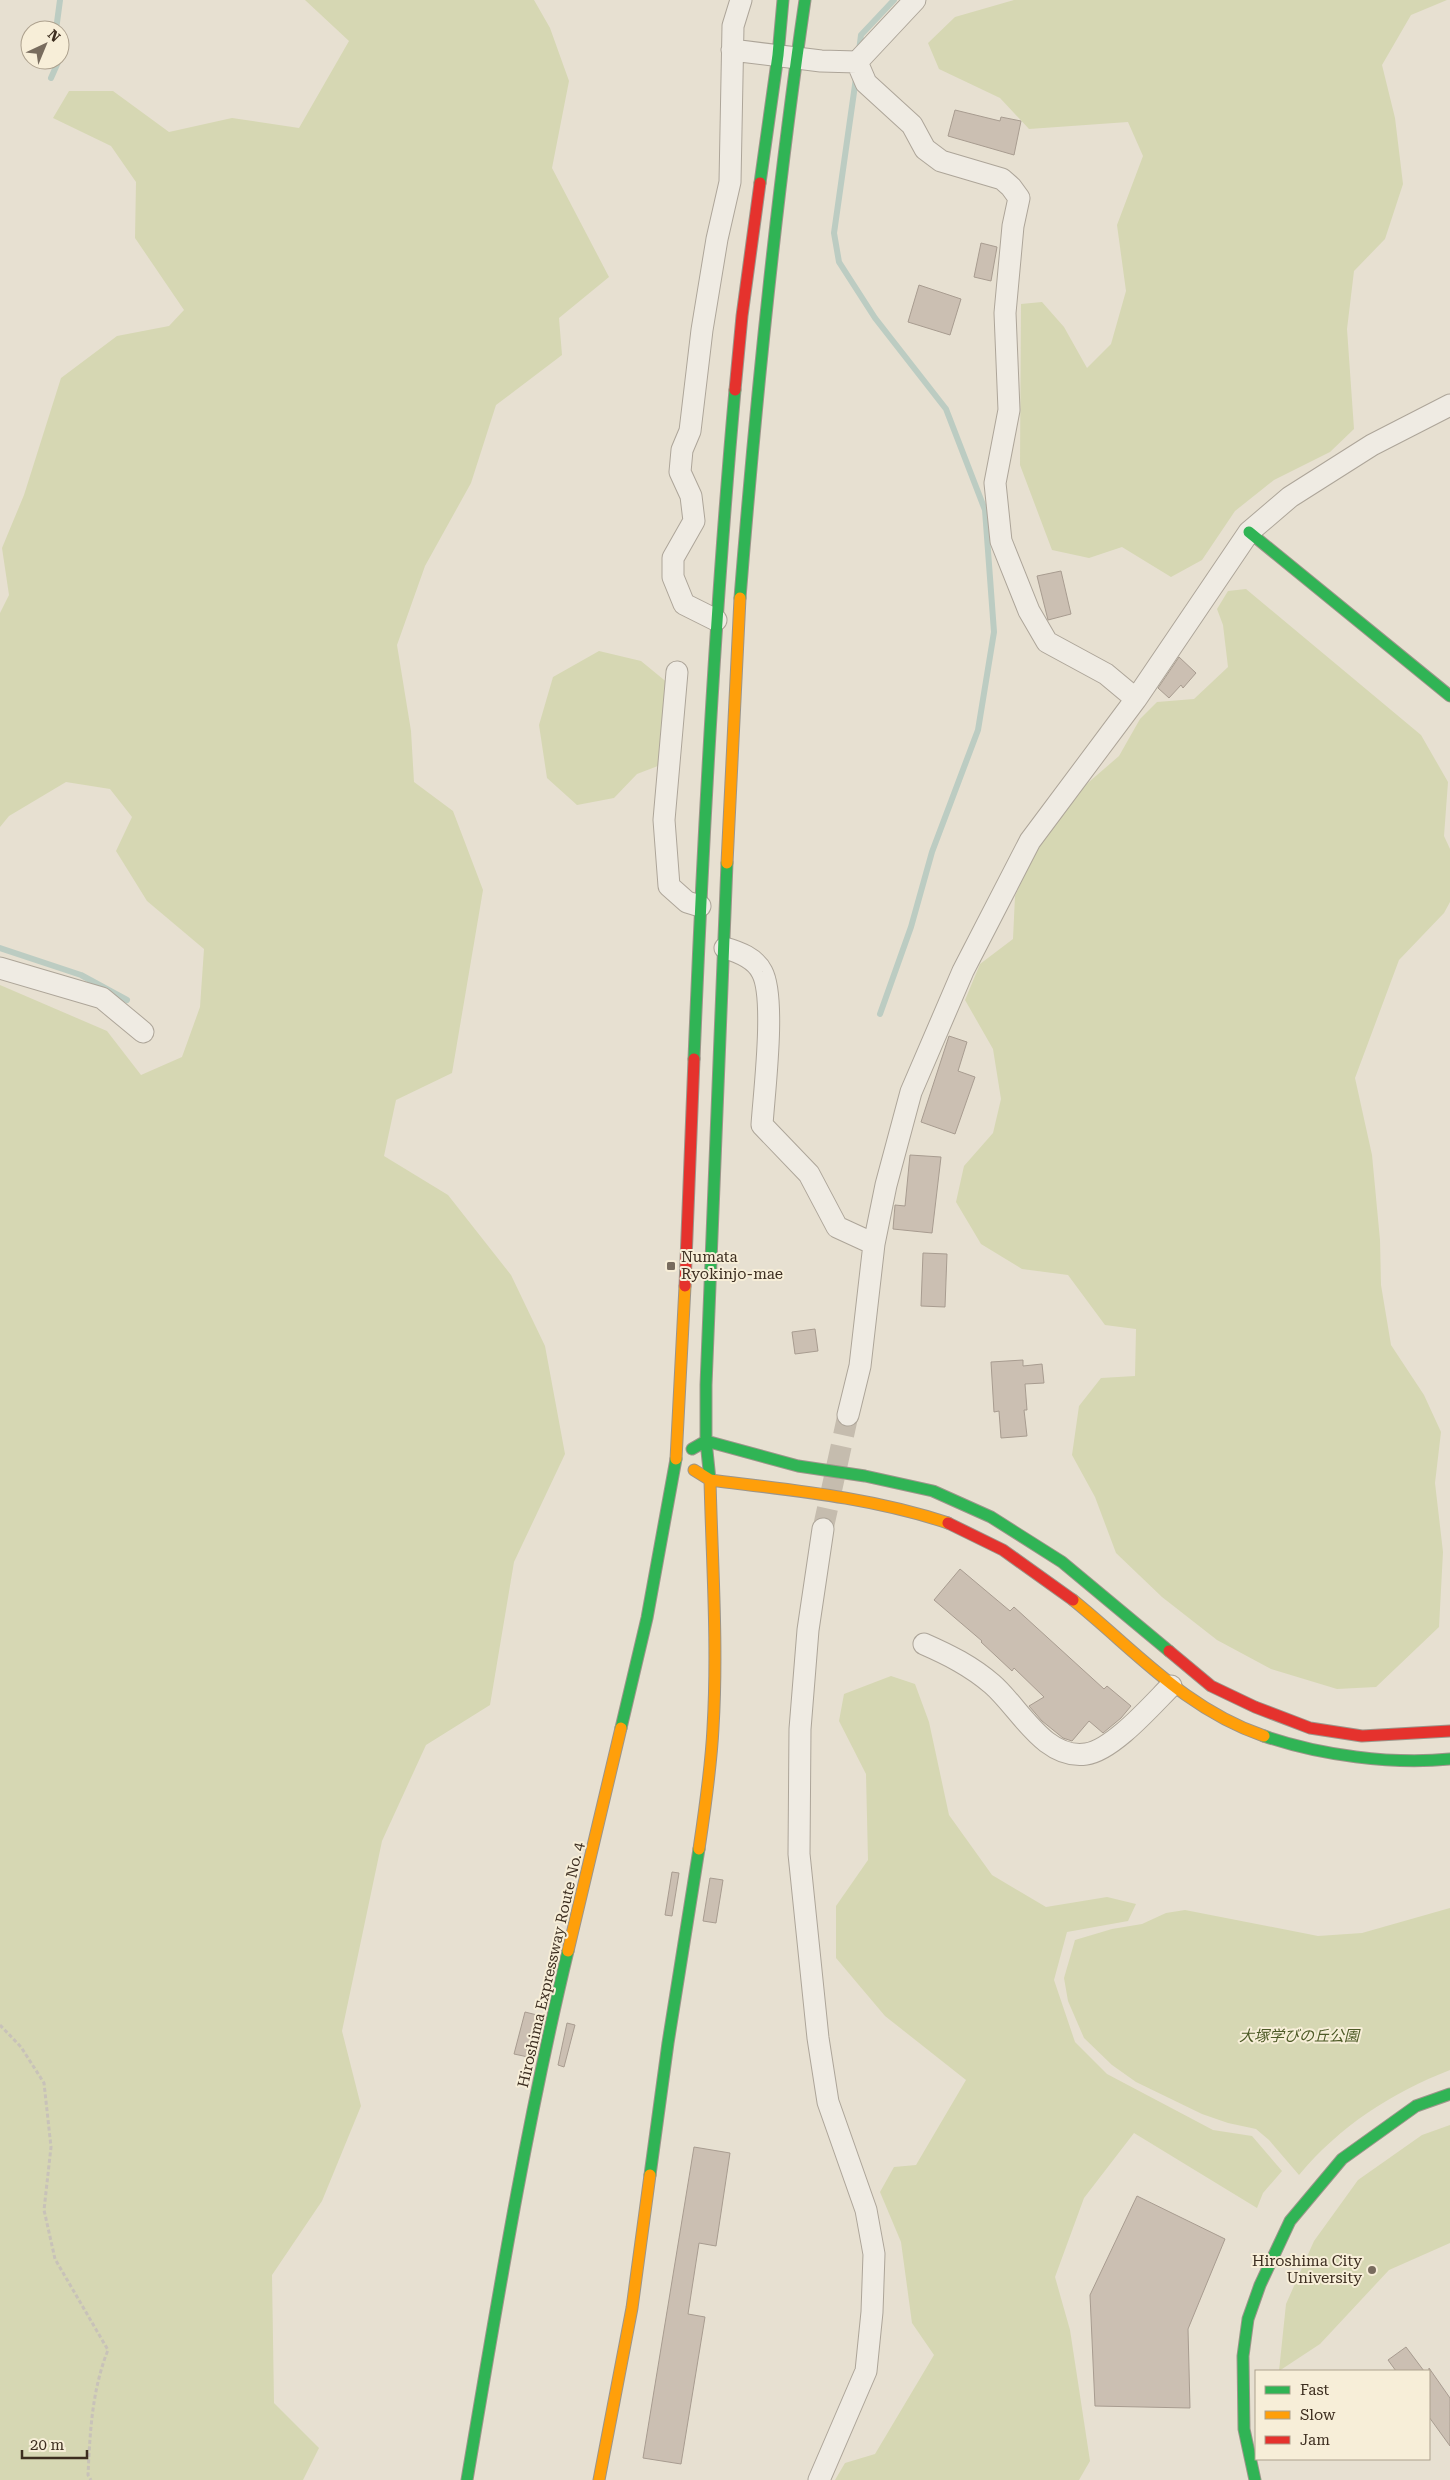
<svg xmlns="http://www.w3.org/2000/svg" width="1450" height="2480" font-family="'Roboto Serif','Noto Sans JP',serif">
<rect width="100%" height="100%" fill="#e7e0d1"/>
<!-- green -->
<path fill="#d6d7b3" d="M 305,0 L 534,0 L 550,28 L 569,81 L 552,168 L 609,277 L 559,318 L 562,355 L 496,405 L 471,483 L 425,566 L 397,645 L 411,731 L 414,782 L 453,811 L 483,890 L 452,1073 L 396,1100 L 384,1156 L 448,1195 L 511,1275 L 545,1346 L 565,1454 L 514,1562 L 490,1705 L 426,1745 L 382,1841 L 342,2031 L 361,2106 L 322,2201 L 272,2275 L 274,2403 L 319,2448 L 303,2480 L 0,2480 L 0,985 L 107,1031 L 141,1075 L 182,1057 L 200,1007 L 204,949 L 147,901 L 116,851 L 132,817 L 110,789 L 66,782 L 9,816 L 0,827 L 0,613 L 9,595 L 2,548 L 24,495 L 61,378 L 117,336 L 169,326 L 184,310 L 135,238 L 136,182 L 111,146 L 53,118 L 69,91 L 113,91 L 169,132 L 232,118 L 299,128 L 349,41 Z
M 1014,0 L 1447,0 L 1411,15 L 1382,65 L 1395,118 L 1403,184 L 1385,239 L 1354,271 L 1347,329 L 1354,429 L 1330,452 L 1274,480 L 1235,511 L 1202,560 L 1171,577 L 1122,547 L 1089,558 L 1052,550 L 1020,465 L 1021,304 L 1042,302 L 1064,327 L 1087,368 L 1111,344 L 1126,291 L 1117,225 L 1143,156 L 1128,122 L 1029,129 L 1000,98 L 939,69 L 928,43 L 955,17 Z
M 1246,589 L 1421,735 L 1448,782 L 1444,836 L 1450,849 L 1450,902 L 1444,913 L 1399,960 L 1355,1078 L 1372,1155 L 1380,1240 L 1381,1285 L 1391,1345 L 1424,1395 L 1441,1432 L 1435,1483 L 1443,1552 L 1439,1627 L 1376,1687 L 1337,1689 L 1271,1669 L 1217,1640 L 1162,1597 L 1116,1553 L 1095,1497 L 1072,1455 L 1079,1406 L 1101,1378 L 1135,1376 L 1136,1329 L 1105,1325 L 1068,1275 L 1022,1269 L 981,1244 L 956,1202 L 964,1166 L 993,1133 L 1001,1099 L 993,1049 L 965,1000 L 980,964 L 1013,939 L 1015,896 L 1037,848 L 1082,788 L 1119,756 L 1140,719 L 1157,702 L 1194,699 L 1228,667 L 1223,625 L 1217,609 L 1228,591 Z
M 599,651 L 641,661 L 669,684 L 663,764 L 637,774 L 614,798 L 577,805 L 547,778 L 539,725 L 553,677 Z
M 891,1676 L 915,1684 L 929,1722 L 949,1815 L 992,1875 L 1046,1907 L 1107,1897 L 1136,1904 L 1128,1921 L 1067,1932 L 1054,1980 L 1075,2042 L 1107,2074 L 1213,2130 L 1252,2136 L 1282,2171 L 1263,2193 L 1257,2208 L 1134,2133 L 1084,2198 L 1055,2277 L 1070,2330 L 1090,2461 L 1079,2480 L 835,2480 L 845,2463 L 875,2454 L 934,2355 L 912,2323 L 901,2242 L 880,2192 L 894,2167 L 916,2165 L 966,2080 L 885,2016 L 836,1958 L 836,1906 L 868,1860 L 866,1774 L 839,1721 L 844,1694 Z
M 1450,1908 L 1450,2070 C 1391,2093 1340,2126 1299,2175 L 1269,2140 L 1256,2129 L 1228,2123 L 1202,2114 L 1136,2082 L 1112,2065 L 1084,2038 L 1068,2001 L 1064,1978 L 1075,1940 L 1112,1929 L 1142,1924 L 1166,1913 L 1185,1910 L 1318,1936 L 1362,1933 Z
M 1450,2125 L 1450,2243 L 1389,2270 L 1320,2344 L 1279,2371 L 1286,2304 L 1314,2241 L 1358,2180 L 1422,2135 Z"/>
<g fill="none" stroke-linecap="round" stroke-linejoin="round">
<!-- stream -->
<path stroke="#bcccc2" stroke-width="6" d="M 56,30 L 60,0
M 859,51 L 861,35 L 894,0
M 51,78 L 59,60
M 856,78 L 834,233 L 839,262 L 875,318 L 946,409 L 985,510 L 994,632 L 978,730 L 932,852 L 911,927 L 880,1014
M 0,948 L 81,975 L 127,1000"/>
</g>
<!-- building -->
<path fill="#cbbfb2" stroke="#a89c90" d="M 955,110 L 1000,121 L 1001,117 L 1021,121 L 1014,155 L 948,136 Z
M 981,243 L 997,247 L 991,281 L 974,277 Z
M 919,285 L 961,299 L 950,335 L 908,322 Z
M 1061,571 L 1071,614 L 1048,620 L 1037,576 Z
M 1179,657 L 1196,673 L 1183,688 L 1181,685 L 1169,698 L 1158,688 Z
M 949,1036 L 967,1042 L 958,1071 L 975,1077 L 955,1134 L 921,1122 Z
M 910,1155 L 941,1157 L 932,1233 L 893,1229 L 895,1205 L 905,1206 Z
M 923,1253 L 947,1254 L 945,1307 L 921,1306 Z
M 815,1329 L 818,1351 L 795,1354 L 792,1332 Z
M 1023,1360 L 1023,1366 L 1042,1364 L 1044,1383 L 1025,1384 L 1027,1410 L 1024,1410 L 1027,1436 L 1001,1438 L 999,1411 L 994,1412 L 991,1362 Z
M 960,1569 L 1010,1611 L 1014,1607 L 1104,1689 L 1107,1686 L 1131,1706 L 1121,1718 L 1103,1733 L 1089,1721 L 1072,1741 L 1063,1738 L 1042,1721 L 1029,1706 L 1044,1697 L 1014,1668 L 1012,1671 L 981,1642 L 982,1641 L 934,1600 Z
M 672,1872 L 679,1873 L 672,1916 L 665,1915 Z
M 710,1878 L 723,1880 L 716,1923 L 703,1921 Z
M 525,2012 L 537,2015 L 528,2057 L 514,2054 Z
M 567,2023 L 575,2025 L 564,2067 L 558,2065 Z
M 694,2147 L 730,2153 L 716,2246 L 699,2243 L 688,2314 L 705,2317 L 681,2464 L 643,2458 Z
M 1137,2196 L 1225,2239 L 1188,2329 L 1190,2408 L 1095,2406 L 1090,2295 Z
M 1406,2347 L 1424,2371 L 1396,2371 L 1388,2360 Z
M 1429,2368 L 1450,2398 L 1450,2446 L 1429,2417 Z"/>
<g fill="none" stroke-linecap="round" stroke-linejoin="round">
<!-- street-tunnel -->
<path stroke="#c5bcae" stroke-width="21" stroke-dasharray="21 11" stroke-linecap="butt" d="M 823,1529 L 848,1415"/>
<!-- street casing -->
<g stroke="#ada599" stroke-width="23">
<path id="street" d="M 915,0 L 857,62 L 866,83 L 912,125 L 925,149 L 941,161 L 1002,179 L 1011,187 L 1019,198 L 1013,226 L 1005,313 L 1009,410 L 995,483 L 1001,541 L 1029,611 L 1047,642 L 1106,674 L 1136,699
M 732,50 L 821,61 L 857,62
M 716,620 L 684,604 L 673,577 L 673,558 L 694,521 L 691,496 L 680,472 L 682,450 L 690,431 L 702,330 L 717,239 L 730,182 L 733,26 L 741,0
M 677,672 L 664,820 L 669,886 L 687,902 L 700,906
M 725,948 C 739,952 755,958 762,972 C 776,998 764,1093 762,1125 L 809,1174 L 837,1227 L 874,1244
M 0,968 L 102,998 L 143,1032
M 848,1415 L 860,1366 L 874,1244 L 886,1185 L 911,1092 L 963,971 L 1030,841 L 1136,699 L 1249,532 L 1290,497 L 1372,445 L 1450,405
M 924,1644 C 949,1655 971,1666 992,1684 C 1019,1707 1044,1760 1086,1754 C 1112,1751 1152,1705 1171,1686
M 819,2480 L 866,2371 L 872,2312 L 874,2254 L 866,2210 L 828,2102 L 818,2038 L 799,1854 L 800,1729 L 808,1630 L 823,1529"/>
</g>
<!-- fast casing -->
<g stroke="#9c958a" stroke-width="13">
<path id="fast" d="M 760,183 L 778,55 L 783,0
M 1249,532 L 1450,696
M 740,598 C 756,398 776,198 805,0
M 694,1059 C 703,836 715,613 735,390
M 692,1449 L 706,1441 L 798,1466 L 865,1476 L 933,1491 L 991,1517 L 1062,1562 L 1169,1651
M 710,1480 L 706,1441 L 706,1385 L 727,863
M 621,1728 L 647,1618 L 676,1459
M 1264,1736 C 1319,1755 1392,1765 1450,1759
M 650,2175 L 668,2043 L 699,1849
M 467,2480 C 497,2303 526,2125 568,1951
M 1255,2480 L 1244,2429 L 1243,2356 L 1248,2319 L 1260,2285 L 1290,2221 L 1342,2159 L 1416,2106 L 1450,2094"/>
</g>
<!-- slow casing -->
<g stroke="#9c958a" stroke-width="13">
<path id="slow" d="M 727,863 L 740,598
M 676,1459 L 685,1286
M 694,1470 L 710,1480 C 790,1490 870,1497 948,1523
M 1073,1600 C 1136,1651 1185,1709 1264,1736
M 699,1849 C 705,1809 711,1769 713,1728 C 718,1646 712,1562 710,1480
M 568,1951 L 621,1728
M 599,2480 L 632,2308 L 650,2175"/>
</g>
<!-- jam casing -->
<g stroke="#9c958a" stroke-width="13">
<path id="jam" d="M 735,390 L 742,316 L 760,183
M 685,1286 L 694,1059
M 948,1523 L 1003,1550 L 1073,1600
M 1169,1651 L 1211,1686 L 1255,1707 L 1310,1728 L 1362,1736 L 1450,1731"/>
</g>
<!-- path -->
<path stroke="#c8c2b9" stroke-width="3" stroke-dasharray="4 2.5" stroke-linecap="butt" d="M 0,2025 L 21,2047 L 44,2083 L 51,2147 L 44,2210 L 55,2259 L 108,2350 C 92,2390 90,2432 88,2475 L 91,2480"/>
<!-- street -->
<use href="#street" stroke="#efebe3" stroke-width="21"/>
<!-- fast -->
<use href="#fast" stroke="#30b455" stroke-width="11"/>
<!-- slow -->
<use href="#slow" stroke="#ff9f0a" stroke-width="11"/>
<!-- jam -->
<use href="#jam" stroke="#e5322d" stroke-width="11"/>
</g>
<!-- markers -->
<g fill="#786c5e" stroke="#f7eed8" stroke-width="2">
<rect x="666" y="1261" width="10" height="10" rx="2.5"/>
<circle cx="1372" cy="2270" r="5"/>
</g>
<g text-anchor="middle" stroke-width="4" stroke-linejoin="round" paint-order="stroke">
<!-- poi labels -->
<g font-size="15" fill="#3d2e20" stroke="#f7eed8" text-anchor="start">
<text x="681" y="1262">Numata<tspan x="681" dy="17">Ryokinjo-mae</tspan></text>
<text x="1362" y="2266" text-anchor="end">Hiroshima City<tspan x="1362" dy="17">University</tspan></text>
</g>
<!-- street labels -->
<g font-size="15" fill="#3d2e20" stroke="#f7eed8">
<text transform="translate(551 1965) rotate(-77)" y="5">Hiroshima Expressway Route No. 4</text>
</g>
<!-- park labels -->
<g font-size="15" font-style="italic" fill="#4d5a26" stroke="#f7eed8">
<text x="1299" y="2041">大塚学びの丘公園</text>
</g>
</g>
<!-- legend -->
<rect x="1255" y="2370" width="175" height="90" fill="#f7eed8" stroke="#ada18e"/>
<rect x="1265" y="2386" width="25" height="8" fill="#30b455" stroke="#ada18e"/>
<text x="1300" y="2395" font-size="15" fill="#3d2e20">Fast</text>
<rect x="1265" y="2411" width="25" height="8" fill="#ff9f0a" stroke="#ada18e"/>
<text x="1300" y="2420" font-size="15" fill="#3d2e20">Slow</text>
<rect x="1265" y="2436" width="25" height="8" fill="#e5322d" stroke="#ada18e"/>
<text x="1300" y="2445" font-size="15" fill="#3d2e20">Jam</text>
<!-- north arrow -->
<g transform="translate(45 45) rotate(44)"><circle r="24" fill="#f7eed8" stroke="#ada18e"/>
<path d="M0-4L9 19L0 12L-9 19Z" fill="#786c5e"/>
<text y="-8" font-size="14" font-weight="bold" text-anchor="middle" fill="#3d2e20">N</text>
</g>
<!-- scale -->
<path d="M22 2450v8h65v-8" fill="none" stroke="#3d2e20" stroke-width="2.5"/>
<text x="30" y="2450" font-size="15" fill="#3d2e20" stroke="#f7eed8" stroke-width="4" paint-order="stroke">20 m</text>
</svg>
